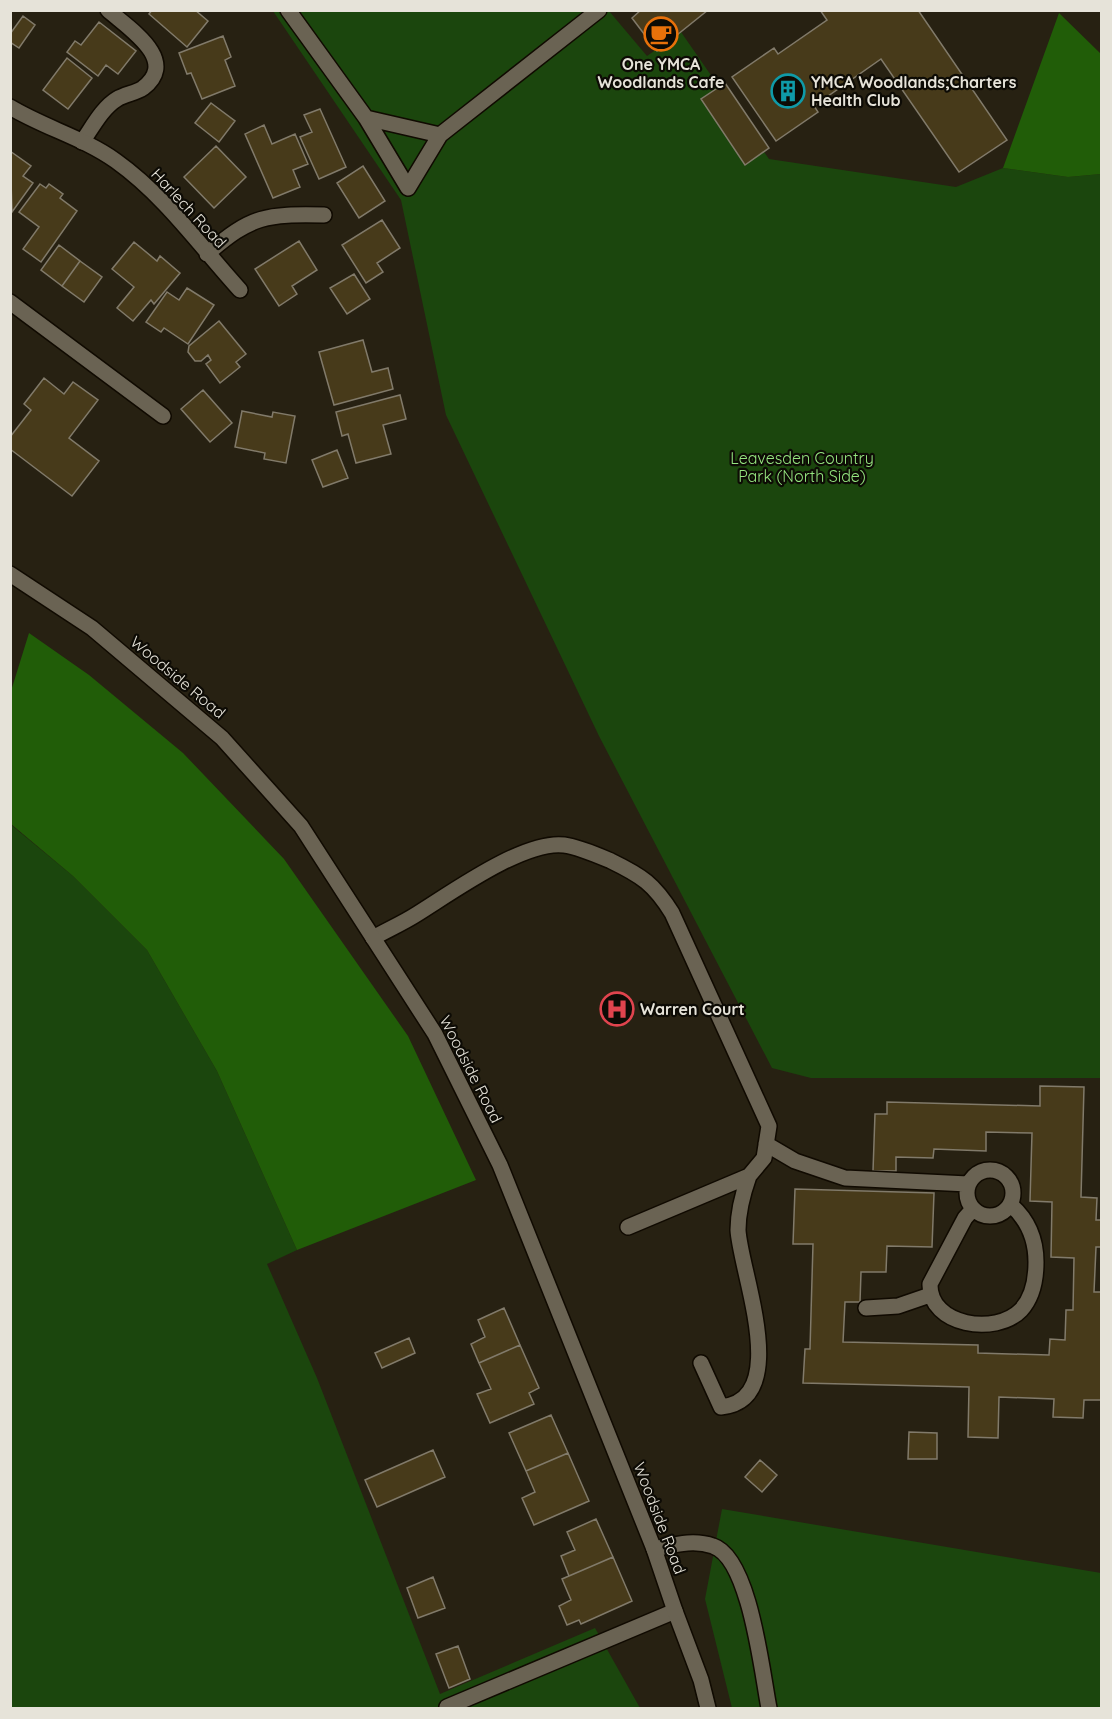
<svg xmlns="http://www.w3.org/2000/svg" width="1112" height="1719" font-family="Quicksand,sans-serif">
<rect width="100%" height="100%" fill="#272112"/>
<!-- green -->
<path fill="#1b460d" d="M 273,11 L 609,11 L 647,56 L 681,32 L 769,159 L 956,187 L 1003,168 L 1068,177 L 1101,174 L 1101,1078 L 811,1078 L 772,1068 L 599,736 L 446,415 L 401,200 Z
M 10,824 L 73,876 L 147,950 L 217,1071 L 297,1250 L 267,1264 L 317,1378 L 440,1694 L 595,1628 L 640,1708 L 11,1708 Z
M 722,1509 L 1101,1573 L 1101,1708 L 732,1708 L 705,1599 Z"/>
<!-- forest -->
<path fill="#215d08" d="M 1059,13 L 1101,54 L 1101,174 L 1068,177 L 1003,168 Z
M 29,633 L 89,675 L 183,753 L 284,859 L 408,1036 L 476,1180 L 297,1250 L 217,1071 L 147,950 L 73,876 L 11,824 L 11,691 Z"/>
<!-- building -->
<path fill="#473a1a" stroke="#817a6a" stroke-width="1.5" d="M 152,10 L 195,10 L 208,21 L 187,47 L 149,14 Z
M 641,10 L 708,10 L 657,51 L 632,18 Z
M 820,10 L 918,10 L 1007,140 L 959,172 L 881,59 L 814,106 L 818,112 L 776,141 L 732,77 L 774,48 L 778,54 L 827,20 Z
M 23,16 L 35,25 L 19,48 L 10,42 L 10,34 Z
M 99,22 L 136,51 L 118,74 L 106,65 L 98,76 L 67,52 L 75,41 L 81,45 Z
M 223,36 L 231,57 L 225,60 L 235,86 L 202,99 L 191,73 L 187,74 L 179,53 Z
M 67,58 L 92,78 L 68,109 L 43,90 Z
M 725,83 L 769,148 L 745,165 L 701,99 Z
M 211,103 L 235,121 L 219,142 L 195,123 Z
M 320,109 L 346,167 L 319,179 L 300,137 L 312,132 L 304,115 Z
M 264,125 L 272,144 L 295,134 L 308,164 L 293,170 L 300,187 L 273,198 L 245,134 Z
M 216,146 L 246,177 L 214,208 L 184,177 Z
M 10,151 L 31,166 L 23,176 L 33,183 L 12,212 Z
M 363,166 L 385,201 L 359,218 L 337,183 Z
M 40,184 L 46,188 L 49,184 L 63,194 L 60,198 L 77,211 L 41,262 L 23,249 L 39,227 L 19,212 Z
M 382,220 L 400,248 L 377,263 L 383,272 L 366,283 L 342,245 Z
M 299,241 L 317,270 L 292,286 L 297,294 L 279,306 L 255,269 Z
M 134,242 L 157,261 L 160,256 L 180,273 L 154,304 L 151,300 L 133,321 L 117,308 L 134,287 L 112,269 Z
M 59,245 L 80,261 L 62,286 L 41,270 Z
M 80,261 L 102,277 L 84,302 L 62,286 Z
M 354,274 L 370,299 L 347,314 L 330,288 Z
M 187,288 L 214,305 L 188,344 L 164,328 L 161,332 L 146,322 L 167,292 L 179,300 Z
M 219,321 L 246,354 L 236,362 L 240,367 L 220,383 L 206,364 L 211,360 L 208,355 L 201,361 L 195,361 L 188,352 L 189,346 Z
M 363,340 L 372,372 L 388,368 L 393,389 L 334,405 L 319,352 Z
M 44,378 L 64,394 L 73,382 L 98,400 L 69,438 L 99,461 L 72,496 L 10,449 L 10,437 L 31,410 L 24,404 Z
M 203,390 L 232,423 L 210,442 L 181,409 Z
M 400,395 L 406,419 L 383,425 L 391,454 L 356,463 L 348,434 L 342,436 L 336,412 Z
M 242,411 L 272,417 L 273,412 L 295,416 L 286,463 L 264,459 L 265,453 L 235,447 Z
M 337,450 L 348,478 L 323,487 L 312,460 Z
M 1040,1086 L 1084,1087 L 1081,1197 L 1097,1198 L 1096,1220 L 1102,1220 L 1102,1247 L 1096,1247 L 1094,1292 L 1102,1292 L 1102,1400 L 1084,1400 L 1083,1418 L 1053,1417 L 1054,1399 L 999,1397 L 998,1438 L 968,1437 L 969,1387 L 803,1383 L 805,1349 L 810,1349 L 813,1244 L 793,1244 L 795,1189 L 934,1193 L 932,1247 L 887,1246 L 886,1272 L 861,1272 L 860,1302 L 845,1302 L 843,1342 L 978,1345 L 978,1353 L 1049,1355 L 1050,1339 L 1065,1340 L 1066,1310 L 1073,1310 L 1074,1258 L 1051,1257 L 1052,1202 L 1030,1201 L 1032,1133 L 986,1132 L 986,1151 L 934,1149 L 933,1158 L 896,1157 L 896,1171 L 873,1171 L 875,1114 L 887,1114 L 887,1102 L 1040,1106 Z
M 504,1308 L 520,1345 L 479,1363 L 471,1344 L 485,1337 L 478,1320 Z
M 409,1338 L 415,1353 L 382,1368 L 375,1353 Z
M 520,1345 L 539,1388 L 529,1393 L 534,1404 L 490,1423 L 477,1394 L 491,1389 L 479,1363 Z
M 551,1415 L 568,1453 L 526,1471 L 509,1433 Z
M 909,1432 L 937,1433 L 937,1459 L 908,1459 Z
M 433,1450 L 445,1477 L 377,1507 L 365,1480 Z
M 568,1453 L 589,1501 L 534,1525 L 522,1498 L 535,1492 L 526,1471 Z
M 760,1460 L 777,1475 L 762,1492 L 745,1477 Z
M 596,1519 L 613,1557 L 569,1576 L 561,1556 L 575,1550 L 567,1532 Z
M 613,1557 L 632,1601 L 581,1624 L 579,1620 L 567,1625 L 559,1606 L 571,1600 L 562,1579 Z
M 433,1577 L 445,1608 L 418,1618 L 407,1588 Z
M 458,1646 L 470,1679 L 449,1688 L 436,1654 Z"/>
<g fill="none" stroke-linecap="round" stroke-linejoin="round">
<!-- service casing -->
<g stroke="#100a01" stroke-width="18">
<path id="service" d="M 288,10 L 366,118 L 440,135 L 599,10
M 366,118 L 408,188 L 440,135
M 82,142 C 92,128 102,108 117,99 C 125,94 136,93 143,88 C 180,60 128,28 108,10
M 373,938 C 387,930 403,923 417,914 C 451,893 524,840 564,845 C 579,847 597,855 611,861 C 642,876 654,884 672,913 L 769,1126 L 764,1158 L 749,1176 L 628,1227
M 766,1144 L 795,1161 L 845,1178 L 968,1184
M967 1193a23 23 0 1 1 46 0a23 23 0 1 1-46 0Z
M 973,1209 L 965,1218 L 930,1284 C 929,1326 996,1336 1021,1310 C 1033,1297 1036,1278 1036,1262 C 1036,1238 1028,1220 1011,1205
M 866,1308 L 898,1306 L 930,1295
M 701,1363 L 721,1407 C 793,1400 740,1271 738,1230 C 738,1210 743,1193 749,1176
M 654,1549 C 674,1545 693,1539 713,1546 C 750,1558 762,1673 769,1708
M 447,1707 L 675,1611"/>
</g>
<!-- minor casing -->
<g stroke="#100a01" stroke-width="18">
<path id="minor" d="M 10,107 C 45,128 84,138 116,161 C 165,196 200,246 240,290
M 207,254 C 252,215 266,214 324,215
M 10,302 L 163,416"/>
</g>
<!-- tertiary casing -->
<g stroke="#100a01" stroke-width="18">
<path id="tertiary" d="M 10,574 L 92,628 L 222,738 L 301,826 L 435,1034 L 500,1165 L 654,1549 L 675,1611 L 701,1680 L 708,1708"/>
</g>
<!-- service -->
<use href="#service" stroke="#6a6353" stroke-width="15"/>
<!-- minor -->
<use href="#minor" stroke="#6a6353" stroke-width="15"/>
<!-- tertiary -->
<use href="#tertiary" stroke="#6a6353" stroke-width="15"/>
</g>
<!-- icons -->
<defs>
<g id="cafe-ring" transform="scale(1.725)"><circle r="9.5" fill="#0d0b05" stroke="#e8710a" stroke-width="1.5"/><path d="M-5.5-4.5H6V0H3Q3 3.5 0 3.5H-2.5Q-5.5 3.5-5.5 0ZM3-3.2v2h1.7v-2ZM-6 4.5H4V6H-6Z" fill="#e8710a"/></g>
<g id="building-ring" transform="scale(1.725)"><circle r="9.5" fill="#0d0b05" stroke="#0f9aa8" stroke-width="1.5"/><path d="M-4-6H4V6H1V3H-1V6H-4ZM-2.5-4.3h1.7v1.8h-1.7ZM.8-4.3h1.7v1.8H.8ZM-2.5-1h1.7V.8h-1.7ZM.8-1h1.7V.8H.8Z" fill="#0f9aa8"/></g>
<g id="hospital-ring" transform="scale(1.725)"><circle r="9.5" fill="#0d0b05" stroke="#e0444e" stroke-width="1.5"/><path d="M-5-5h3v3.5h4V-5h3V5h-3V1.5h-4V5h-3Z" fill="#e0444e"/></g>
</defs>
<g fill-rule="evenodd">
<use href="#cafe-ring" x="661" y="34"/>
<use href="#building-ring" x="788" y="91"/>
<use href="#hospital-ring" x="617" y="1009"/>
</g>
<g text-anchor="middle" stroke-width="4.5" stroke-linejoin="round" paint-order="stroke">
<!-- poi labels -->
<g font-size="16" font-weight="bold" fill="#e6e3d9" stroke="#0d0b05" text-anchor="start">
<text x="661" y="70" text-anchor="middle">One YMCA<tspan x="661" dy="18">Woodlands Cafe</tspan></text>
<text x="811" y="88">YMCA Woodlands;Charters<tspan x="811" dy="18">Health Club</tspan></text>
<text x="640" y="1015">Warren Court</text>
</g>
<!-- street labels -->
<g font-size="16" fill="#e6e3d9" stroke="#0d0b05">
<text transform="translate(189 208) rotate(47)" y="6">Harlech Road</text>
<text transform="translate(178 677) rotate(40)" y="6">Woodside Road</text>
<text transform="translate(471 1069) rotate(63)" y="6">Woodside Road</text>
<text transform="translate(660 1518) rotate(69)" y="6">Woodside Road</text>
</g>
<!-- park labels -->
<g font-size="16" fill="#96e680" stroke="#0d0b05">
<text x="802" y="464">Leavesden Country<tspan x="802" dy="18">Park (North Side)</tspan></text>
</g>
</g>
<!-- border -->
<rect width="1112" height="1719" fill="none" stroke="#e6e3d9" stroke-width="24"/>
</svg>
